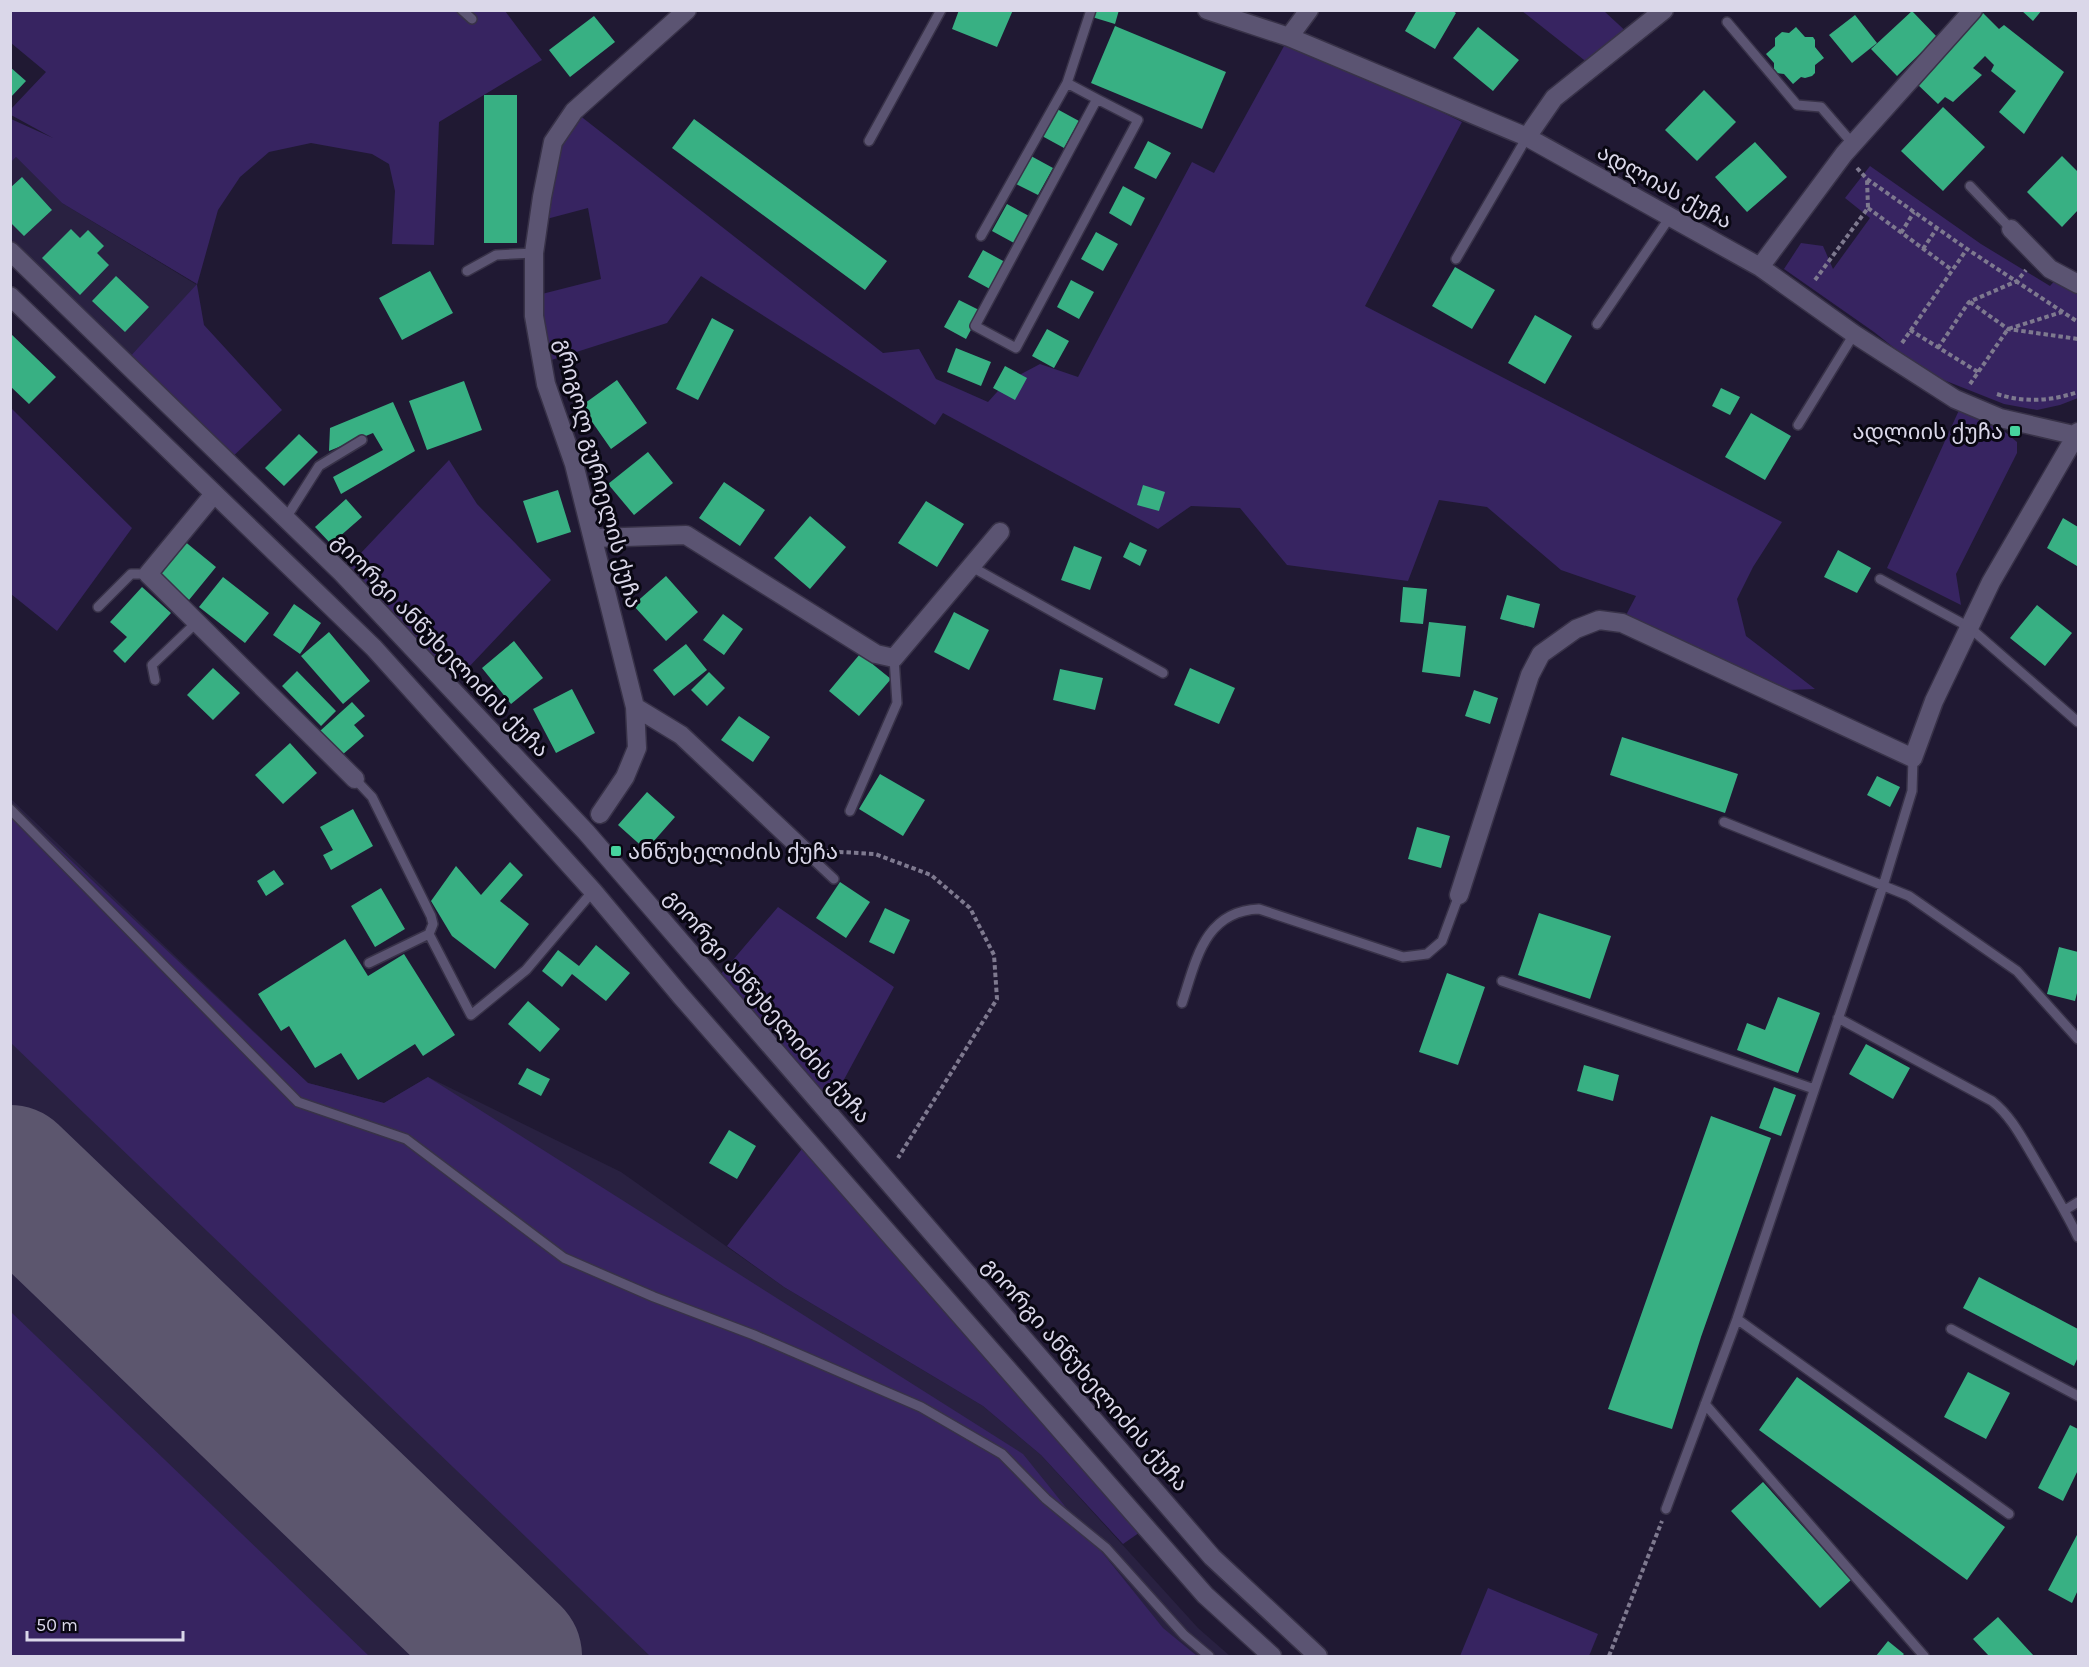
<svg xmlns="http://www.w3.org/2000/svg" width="2089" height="1667" font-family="Karla,'Noto Sans Georgian',sans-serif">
<rect width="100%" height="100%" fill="#201933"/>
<!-- built -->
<path fill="#292141" d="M 16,157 L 62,203 L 197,285 L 125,362 L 11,251 L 11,162 Z
M 10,798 L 308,1083 L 384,1103 L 428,1077 L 621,1172 L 784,1287 L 983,1406 L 1041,1455 L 1198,1628 L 1230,1656 L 11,1656 Z"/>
<!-- green -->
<path fill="#372461" d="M 11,11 L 505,11 L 542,60 L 439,122 L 434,245 L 392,244 L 395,191 L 389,164 L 372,154 L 311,143 L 269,152 L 240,177 L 218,210 L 197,285 L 204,325 L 282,410 L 227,462 L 125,362 L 197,284 L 62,203 L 16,157 L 11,162 L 11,119 L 53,138 L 11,115 L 11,109 L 46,72 L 11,43 Z
M 1522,11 L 1604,11 L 1631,36 L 1593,67 Z
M 1289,37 L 1462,122 L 1365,306 L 1782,522 L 1753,567 L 1737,599 L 1746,636 L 1815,689 L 1788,690 L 1625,617 L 1636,596 L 1561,570 L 1487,507 L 1439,500 L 1408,581 L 1287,565 L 1240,508 L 1191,506 L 1158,529 L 943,413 L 935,425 L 701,276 L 667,323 L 542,363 L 534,296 L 601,279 L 588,208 L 539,221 L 553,142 L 574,111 L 883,353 L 919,349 L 936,379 L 988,402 L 1006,382 L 1040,364 L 1078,377 L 1192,162 L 1214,173 Z
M 1870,166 L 1981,244 L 2050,286 L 2058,277 L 2078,289 L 2078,398 L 2060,405 L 2037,410 L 2004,404 L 1926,373 L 1874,332 L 1784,269 L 1801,243 L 1823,246 L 1833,269 L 1870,218 L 1845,198 Z
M 10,407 L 132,528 L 57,631 L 11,594 Z
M 1960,408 L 1987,417 L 2017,442 L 2017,453 L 1956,574 L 1961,605 L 1887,568 Z
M 449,460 L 477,504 L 551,580 L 450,687 L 342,573 Z
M 10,803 L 308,1083 L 384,1103 L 428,1077 L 1023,1454 L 1163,1628 L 1197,1656 L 650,1656 L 11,1043 Z
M 778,907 L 894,987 L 827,1111 L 715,981 Z
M 808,1141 L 1146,1528 L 1123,1544 L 1041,1455 L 983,1406 L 784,1287 L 727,1246 Z
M 10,1312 L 11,1312 L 369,1656 L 11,1656 Z
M 1488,1588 L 1598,1634 L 1589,1656 L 1460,1656 Z"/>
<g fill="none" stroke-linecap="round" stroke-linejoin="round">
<!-- runway -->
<path stroke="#5c566e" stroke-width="140" d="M 10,1175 L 512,1656"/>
</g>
<!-- building -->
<path fill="#38b083" d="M 959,10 L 1013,10 L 997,47 L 952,29 Z
M 1094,10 L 1119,10 L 1115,24 L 1092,17 Z
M 1417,10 L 1451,10 L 1456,13 L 1435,49 L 1405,31 Z
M 2021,10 L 2042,10 L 2033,21 Z
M 1912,11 L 1937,37 L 1897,76 L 1871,49 Z
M 1983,13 L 1999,29 L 2004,25 L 2064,72 L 2024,134 L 1999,112 L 2016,91 L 1991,71 L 1994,65 L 1985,56 L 1973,68 L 1982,75 L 1953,102 L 1945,97 L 1938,104 L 1916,83 Z
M 1855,15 L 1877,43 L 1852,63 L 1829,35 Z
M 594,16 L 615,42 L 570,77 L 549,50 Z
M 1115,26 L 1226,72 L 1202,129 L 1091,83 Z
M 1478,27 L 1519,60 L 1493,91 L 1453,58 Z
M 1796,27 L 1805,37 L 1813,37 L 1815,40 L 1815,47 L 1824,58 L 1815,65 L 1815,73 L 1812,76 L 1805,78 L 1801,77 L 1793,84 L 1784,74 L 1777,73 L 1774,69 L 1774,63 L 1766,54 L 1775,46 L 1775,38 L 1782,32 L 1789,33 Z
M 10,67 L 26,81 L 10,98 Z
M 1704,90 L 1736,122 L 1697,161 L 1665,130 Z
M 484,95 L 517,95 L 517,243 L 484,243 Z
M 1943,107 L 1985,147 L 1943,191 L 1901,151 Z
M 1057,109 L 1079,121 L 1064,148 L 1042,136 Z
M 694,119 L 887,261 L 865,290 L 672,148 Z
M 1148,141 L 1171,153 L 1156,179 L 1134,168 Z
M 1755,142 L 1787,177 L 1747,212 L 1715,177 Z
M 1031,156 L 1053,168 L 1038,195 L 1016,184 Z
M 2062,156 L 2078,172 L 2078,210 L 2062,227 L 2027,192 Z
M 22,177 L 52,210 L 24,236 L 10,222 L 10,188 Z
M 1123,186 L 1145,198 L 1131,226 L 1109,213 Z
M 1007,204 L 1029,216 L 1014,243 L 992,231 Z
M 71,229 L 80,238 L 88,230 L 104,246 L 97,253 L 109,265 L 80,295 L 42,258 Z
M 1096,232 L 1118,244 L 1103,271 L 1081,259 Z
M 983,250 L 1005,262 L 990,289 L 968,277 Z
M 1455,267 L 1495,290 L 1472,329 L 1432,306 Z
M 430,271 L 453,313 L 402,340 L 379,298 Z
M 116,276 L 149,307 L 125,332 L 92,301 Z
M 1071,280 L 1094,292 L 1079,319 L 1057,307 Z
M 959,300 L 981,311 L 966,339 L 944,327 Z
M 1535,315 L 1572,336 L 1545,384 L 1508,363 Z
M 712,318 L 734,330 L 698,400 L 676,389 Z
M 1047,329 L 1069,341 L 1054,368 L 1032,356 Z
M 10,333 L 56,377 L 29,404 L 10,386 Z
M 956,348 L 991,362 L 981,386 L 947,372 Z
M 1005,366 L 1027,378 L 1015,400 L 993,388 Z
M 617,380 L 647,423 L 611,449 L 581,406 Z
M 464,381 L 482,430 L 427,450 L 409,401 Z
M 1721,388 L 1740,397 L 1730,415 L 1712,406 Z
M 393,402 L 415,451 L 341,494 L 333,477 L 383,450 L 373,433 L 329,451 L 330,428 Z
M 1751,413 L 1791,436 L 1765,480 L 1725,457 Z
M 299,434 L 318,452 L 284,486 L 265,468 Z
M 648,452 L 673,483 L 634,515 L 608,484 Z
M 724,482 L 765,510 L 740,546 L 699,518 Z
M 1143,485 L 1165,492 L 1159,511 L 1137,505 Z
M 558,490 L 571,532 L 537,543 L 523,501 Z
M 346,499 L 362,517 L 331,544 L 315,527 Z
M 926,501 L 964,524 L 937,567 L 898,543 Z
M 810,516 L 846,547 L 810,589 L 774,558 Z
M 2063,518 L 2078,527 L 2077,566 L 2047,548 Z
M 183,540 L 216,567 L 189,600 L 157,573 Z
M 1130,542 L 1147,550 L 1140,566 L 1123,557 Z
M 1074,546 L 1102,557 L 1090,590 L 1061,580 Z
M 1838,550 L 1871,568 L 1857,593 L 1824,577 Z
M 666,576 L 698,612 L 666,641 L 633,605 Z
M 223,577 L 269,613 L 245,643 L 199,607 Z
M 142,587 L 171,613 L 125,663 L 113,651 L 127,637 L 110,622 Z
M 1403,587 L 1427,589 L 1423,624 L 1400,622 Z
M 1507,595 L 1540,604 L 1534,628 L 1500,619 Z
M 294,604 L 321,623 L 300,654 L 273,635 Z
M 2037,605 L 2072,633 L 2045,666 L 2010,638 Z
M 954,612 L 989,630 L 969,670 L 934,652 Z
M 723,614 L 743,629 L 724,655 L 703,640 Z
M 1429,622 L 1466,626 L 1460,677 L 1422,672 Z
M 329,632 L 370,681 L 343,704 L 301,656 Z
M 514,641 L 543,678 L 511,704 L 482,668 Z
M 686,644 L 707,670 L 674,696 L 653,670 Z
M 860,654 L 891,679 L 859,716 L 829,691 Z
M 213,668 L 240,693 L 213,720 L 187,695 Z
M 1190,668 L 1235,688 L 1219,724 L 1174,705 Z
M 1060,669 L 1103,678 L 1095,710 L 1053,700 Z
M 297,671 L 336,711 L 321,726 L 282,686 Z
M 709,672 L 725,688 L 707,706 L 691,690 Z
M 572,689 L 595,733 L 556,753 L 533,709 Z
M 1474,690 L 1498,698 L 1490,724 L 1465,716 Z
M 352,702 L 365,716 L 354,725 L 364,736 L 342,755 L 320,731 Z
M 739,716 L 770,737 L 753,762 L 721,740 Z
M 1622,737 L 1738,774 L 1725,813 L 1610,775 Z
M 290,743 L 317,773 L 283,804 L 255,775 Z
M 880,774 L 925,800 L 903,836 L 859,809 Z
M 1877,776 L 1900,787 L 1890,807 L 1867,795 Z
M 647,792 L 675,817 L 646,850 L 618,825 Z
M 353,809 L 373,846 L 331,870 L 323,855 L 333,850 L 320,827 Z
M 1417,827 L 1450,836 L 1441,868 L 1408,859 Z
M 510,862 L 523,875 L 500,901 L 529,924 L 495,969 L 452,936 L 431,901 L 456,866 L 481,895 Z
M 274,870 L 284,884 L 266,896 L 257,881 Z
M 840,882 L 870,902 L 846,938 L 816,918 Z
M 381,888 L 405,929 L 375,947 L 351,906 Z
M 885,908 L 910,920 L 894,954 L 869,942 Z
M 1539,913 L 1611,936 L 1590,999 L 1518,975 Z
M 345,939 L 368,976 L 404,954 L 455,1035 L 423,1056 L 415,1044 L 358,1080 L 341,1053 L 315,1068 L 289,1026 L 281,1031 L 258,994 Z
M 596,945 L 630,973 L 606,1001 L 572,974 L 562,987 L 542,971 L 558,950 L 579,966 Z
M 2059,947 L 2078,952 L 2078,989 L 2075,1001 L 2047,994 Z
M 1447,973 L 1485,987 L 1458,1065 L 1419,1052 Z
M 1778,997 L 1820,1013 L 1798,1073 L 1737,1050 L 1747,1023 L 1765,1030 Z
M 528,1001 L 560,1029 L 540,1052 L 508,1024 Z
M 1866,1044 L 1910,1068 L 1893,1099 L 1849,1074 Z
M 1584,1065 L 1619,1075 L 1613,1101 L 1577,1091 Z
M 527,1068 L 550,1079 L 541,1096 L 518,1084 Z
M 1774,1087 L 1796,1095 L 1781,1136 L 1759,1128 Z
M 1711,1116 L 1771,1138 L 1701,1337 L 1672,1429 L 1608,1409 Z
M 729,1130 L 756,1146 L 737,1179 L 709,1163 Z
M 1979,1277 L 2078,1329 L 2078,1357 L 2074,1366 L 1963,1308 Z
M 1968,1372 L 2010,1393 L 1986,1439 L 1944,1417 Z
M 1797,1377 L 2005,1527 L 1967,1580 L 1759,1430 Z
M 2070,1425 L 2078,1429 L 2078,1470 L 2063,1501 L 2038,1488 Z
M 1763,1482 L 1851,1580 L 1820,1608 L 1731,1511 Z
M 2078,1533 L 2078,1590 L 2072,1603 L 2048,1590 Z
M 1998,1617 L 2034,1656 L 1989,1656 L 1973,1639 Z
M 1888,1641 L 1904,1654 L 1902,1656 L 1876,1656 Z"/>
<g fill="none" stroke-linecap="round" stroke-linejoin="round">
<!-- lane casing -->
<g stroke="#383248" stroke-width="12">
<path id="lane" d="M 462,10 L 472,19
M 1091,10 L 1067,83 L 1097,99
M 1727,22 L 1797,105 L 1821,107 L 1853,144
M 1097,99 L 1138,120 L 1016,348 L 975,326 Z
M 869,141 L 941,10
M 1970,186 L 2011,229
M 981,236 L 1067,83
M 1456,259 L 1527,137
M 467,271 L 496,255 L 534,253
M 1597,324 L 1670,217
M 1798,425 L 1854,334
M 286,518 L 319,466 L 362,440
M 972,567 L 1163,673
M 1880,579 L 1969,627 L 2078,722
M 98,607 L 131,574 L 148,574
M 155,680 L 152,665 L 198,621
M 355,779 L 372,797 L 431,916 L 433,924 L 429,934 L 471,1015 L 526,970 L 593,891
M 10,809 L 298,1102 L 406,1139 L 564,1258 L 654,1297 L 754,1335 L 921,1407 L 1002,1454 L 1046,1499 L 1106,1548 L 1184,1635 L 1209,1656
M 850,811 L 897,703 L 894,658
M 1724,822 L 1909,896 L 2017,971 L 2078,1039
M 803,850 L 834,879
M 369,963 L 429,934
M 1502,981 L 1814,1089
M 1182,1003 C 1196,961 1204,911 1259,909 L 1403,957 L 1427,954 L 1442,941 L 1459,895
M 1838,1018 L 1992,1101 C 2011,1116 2022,1138 2034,1158 C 2049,1184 2065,1210 2078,1237
M 2065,1210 L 2078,1202
M 1737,1319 L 2009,1514
M 1951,1329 L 2078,1396
M 1705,1404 L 1924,1656
M 1666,1509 L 1737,1319 L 1883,886 L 1912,791 L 1913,758"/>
</g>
<!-- street casing -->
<g stroke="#383248" stroke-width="21">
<path id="street" d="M 1207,10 L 1289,37 L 1527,137 L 1760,267 L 1854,334 L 1955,399 L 2000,418 L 2078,436
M 1289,37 L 1309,10
M 1527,137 L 1554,98 L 1664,10
M 2011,229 L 2050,269 L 2078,284
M 1760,267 L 1844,154 L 1973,10
M 214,494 L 148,574 L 355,779
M 594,538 L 686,535 L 876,654 L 894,658 L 1000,532
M 635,707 L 681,735 L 803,850
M 600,814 L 625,777 L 637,748 L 635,707 L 574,464 L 546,384 L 534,316 L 534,253 L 542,197 L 553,142 L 574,111 L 687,10
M 1459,895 L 1530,675 L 1541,654 L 1576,629 L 1599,620 L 1622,623 L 1913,758 L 1934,701 L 1991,582 L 2078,432"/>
</g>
<!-- secondary casing -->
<g stroke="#383248" stroke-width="21">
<path id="secondary" d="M 10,251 L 342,573 L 586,832 L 1212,1557 L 1318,1656
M 10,296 L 374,648 L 593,891 L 680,995 L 1205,1595 L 1272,1656"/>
</g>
<!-- path -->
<path stroke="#7e798f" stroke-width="4" stroke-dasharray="4.5 3" stroke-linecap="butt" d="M 1857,168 L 1867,179 L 1967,249 L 2078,322
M 1868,208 L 1952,270
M 1901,233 L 1914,212
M 1923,249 L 1937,228
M 1815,280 L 1868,208 L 1867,179
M 1970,302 L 2008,329 L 2078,339
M 1910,330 L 1978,372
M 1902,343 L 1967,249
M 1938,348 L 1969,302 L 2017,281 L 2026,270
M 1970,384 L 2008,329 L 2062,312
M 1997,394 C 2025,403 2051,401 2078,392
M 824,851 L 875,854 L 931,875 L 970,908 L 994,955 L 997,999 L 898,1158
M 1609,1656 L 1662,1521"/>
<!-- lane -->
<use href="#lane" stroke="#5b5472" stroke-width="9"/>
<!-- street -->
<use href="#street" stroke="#5b5472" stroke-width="18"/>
<!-- secondary -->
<use href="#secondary" stroke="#5b5472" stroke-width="18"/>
</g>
<!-- markers -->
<g fill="#46d49e" stroke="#090712" stroke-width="2">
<rect x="2009" y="425" width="12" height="12" rx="3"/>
<rect x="610" y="845" width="12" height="12" rx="3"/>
</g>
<g text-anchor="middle" stroke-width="6" stroke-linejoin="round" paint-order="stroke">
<!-- street labels -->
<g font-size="22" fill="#dad7e9" stroke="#090712">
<text transform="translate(1665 186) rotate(29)" y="8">ადლიას ქუჩა</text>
<text transform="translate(599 473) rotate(75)" y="8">გრიგოლ გურიელის ქუჩა</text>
<text transform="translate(441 645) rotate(46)" y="8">გიორგი ანწუხელიძის ქუჩა</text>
<text transform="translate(768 1006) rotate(49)" y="8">გიორგი ანწუხელიძის ქუჩა</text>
<text transform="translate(1086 1374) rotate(49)" y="8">გიორგი ანწუხელიძის ქუჩა</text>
</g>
<!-- poi labels -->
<g font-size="22" fill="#dad7e9" stroke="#090712" text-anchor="end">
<text x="2003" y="439">ადლიის ქუჩა</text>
<text x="628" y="859" text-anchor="start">ანწუხელიძის ქუჩა</text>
</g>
</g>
<!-- border -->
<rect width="2089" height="1667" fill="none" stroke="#dad7e9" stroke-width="24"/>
<!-- scale -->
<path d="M27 1631v9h156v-9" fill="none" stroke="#dad7e9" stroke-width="3"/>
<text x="36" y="1631" font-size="18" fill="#dad7e9" stroke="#090712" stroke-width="4.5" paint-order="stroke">50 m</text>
</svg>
